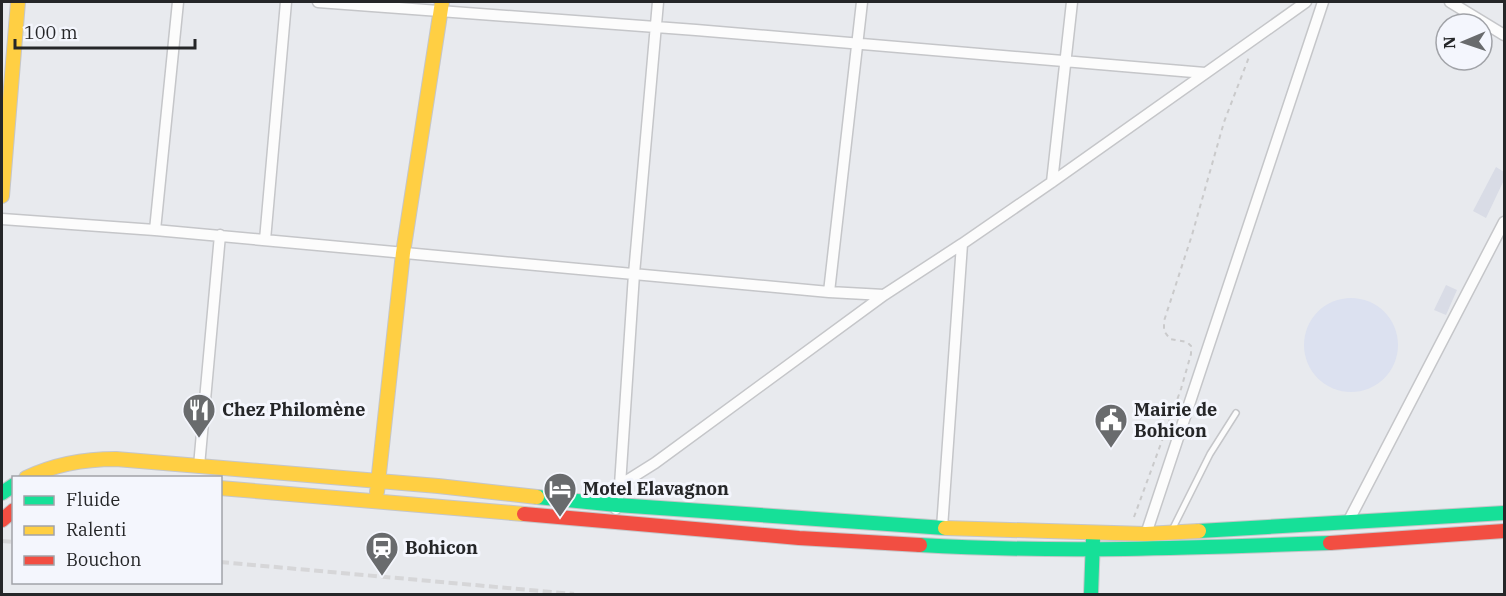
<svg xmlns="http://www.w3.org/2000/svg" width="1506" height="596" font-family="'IBM Plex Serif',serif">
<rect width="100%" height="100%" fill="#e8eaee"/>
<!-- built -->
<path fill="#d9dce6" d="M 1496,167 L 1504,172 L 1504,180 L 1486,218 L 1473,211 Z
M 1446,285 L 1457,290 L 1446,315 L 1434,310 Z"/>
<!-- green -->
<path fill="#dce1f0" d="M1304 345a47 47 0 1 1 94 0a47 47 0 1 1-94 0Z"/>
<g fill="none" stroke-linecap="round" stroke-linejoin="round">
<!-- lane casing -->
<g stroke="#c5c6c9" stroke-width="8">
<path id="lane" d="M 1173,528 L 1210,454 L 1236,413"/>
</g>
<!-- street casing -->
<g stroke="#c5c6c9" stroke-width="13">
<path id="street" d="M 318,2 L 696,30 L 1205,73
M 1450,2 L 1504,35
M 1052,182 L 1072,2
M 2,219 L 155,230 L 829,292 L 884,295
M 155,230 L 178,2
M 265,240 L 286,2
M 829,292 L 862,2
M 199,466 L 220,235
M 620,485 L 655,463 L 884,295 L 962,244 L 1052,182 L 1306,2
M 616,509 L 620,485 L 634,274 L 658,2
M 1348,522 L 1504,222
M 942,528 L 962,244
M 1146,534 L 1323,2"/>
</g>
<!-- fast casing -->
<g stroke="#c5c6c9" stroke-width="16">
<path id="fast" d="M 2,493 L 14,485
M 537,497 L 617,505 L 945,528
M 1199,531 L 1504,513
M 920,545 C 1057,553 1193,548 1330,543
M 1091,594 L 1093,539"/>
</g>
<!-- slow casing -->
<g stroke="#c5c6c9" stroke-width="16">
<path id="slow" d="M 2,196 L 18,2
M 26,478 C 55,464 84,459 116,459 L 438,486 L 537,497
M 220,488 L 524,514
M 377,492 L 403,253 L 442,2
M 945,528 L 1146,534 L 1199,531"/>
</g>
<!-- jam casing -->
<g stroke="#c5c6c9" stroke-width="16">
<path id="jam" d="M 524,514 L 799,538 L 920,545
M 2,520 L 14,510
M 1330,543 L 1504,531"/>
</g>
<!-- path -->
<path stroke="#cacacb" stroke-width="2" stroke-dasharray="4.5 4.5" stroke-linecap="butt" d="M 1134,517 L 1181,389 L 1191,354 L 1191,346 L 1187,342 L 1170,339 L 1164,331 L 1164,321 L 1192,235 L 1224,122 L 1249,57"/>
<!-- lane -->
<use href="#lane" stroke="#fcfcfc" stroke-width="5"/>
<!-- street -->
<use href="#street" stroke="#fcfcfc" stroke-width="10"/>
<!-- fast -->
<use href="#fast" stroke="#16e098" stroke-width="14"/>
<!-- slow -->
<use href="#slow" stroke="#ffcf43" stroke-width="14"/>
<!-- jam -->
<use href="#jam" stroke="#f24e42" stroke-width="14"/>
<!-- rail -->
<path stroke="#d6d6d8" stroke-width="4" stroke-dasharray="9 4.5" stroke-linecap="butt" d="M 2,541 L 14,542
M 220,562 L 574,594"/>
</g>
<!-- icons -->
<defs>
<g id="restaurant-pin" transform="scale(1.725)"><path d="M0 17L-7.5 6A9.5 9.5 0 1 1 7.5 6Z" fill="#696b6d" stroke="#f4f6fd"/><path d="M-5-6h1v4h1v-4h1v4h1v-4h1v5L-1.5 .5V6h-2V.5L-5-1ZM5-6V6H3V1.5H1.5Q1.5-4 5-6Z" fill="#fff"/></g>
<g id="civic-pin" transform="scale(1.725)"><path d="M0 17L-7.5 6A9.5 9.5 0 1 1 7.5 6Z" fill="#696b6d" stroke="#f4f6fd"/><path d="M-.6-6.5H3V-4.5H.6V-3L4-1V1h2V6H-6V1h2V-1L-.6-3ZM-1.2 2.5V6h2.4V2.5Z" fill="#fff"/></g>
<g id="hotel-pin" transform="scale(1.725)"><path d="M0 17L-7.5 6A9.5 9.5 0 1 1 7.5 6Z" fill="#696b6d" stroke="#f4f6fd"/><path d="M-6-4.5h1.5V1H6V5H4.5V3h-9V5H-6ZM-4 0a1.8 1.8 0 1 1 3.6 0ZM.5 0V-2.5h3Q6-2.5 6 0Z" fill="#fff"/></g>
<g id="station-pin" transform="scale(1.725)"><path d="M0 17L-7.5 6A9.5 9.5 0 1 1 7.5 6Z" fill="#696b6d" stroke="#f4f6fd"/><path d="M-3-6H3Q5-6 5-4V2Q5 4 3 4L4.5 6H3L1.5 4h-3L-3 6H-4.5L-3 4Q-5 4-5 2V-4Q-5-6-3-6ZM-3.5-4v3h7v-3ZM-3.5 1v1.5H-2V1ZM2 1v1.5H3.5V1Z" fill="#fff"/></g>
</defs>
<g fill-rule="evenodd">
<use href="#restaurant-pin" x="199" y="410"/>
<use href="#civic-pin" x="1111" y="420"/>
<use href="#hotel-pin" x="560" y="489"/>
<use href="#station-pin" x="382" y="548"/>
</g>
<g text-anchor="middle" stroke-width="6" stroke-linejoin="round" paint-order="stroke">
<!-- poi labels -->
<g font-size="18" font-weight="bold" fill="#252628" stroke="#f4f6fd" text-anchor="start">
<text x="222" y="416">Chez Philomène</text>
<text x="1134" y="416">Mairie de<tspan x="1134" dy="21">Bohicon</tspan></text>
<text x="583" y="495">Motel Elavagnon</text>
<text x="405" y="554">Bohicon</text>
</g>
</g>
<!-- border -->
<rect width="1506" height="596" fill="none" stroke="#252628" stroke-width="6"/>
<!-- legend -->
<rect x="12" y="476" width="210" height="108" fill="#f4f6fd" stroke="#a1a3a8" stroke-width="1.5"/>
<rect x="24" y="496" width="30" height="9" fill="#16e098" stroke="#a1a3a8" stroke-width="1.5"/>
<text x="66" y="506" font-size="18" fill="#252628">Fluide</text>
<rect x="24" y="526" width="30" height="9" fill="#ffcf43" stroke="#a1a3a8" stroke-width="1.5"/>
<text x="66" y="536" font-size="18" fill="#252628">Ralenti</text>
<rect x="24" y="556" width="30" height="9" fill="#f24e42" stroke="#a1a3a8" stroke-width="1.5"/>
<text x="66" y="566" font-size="18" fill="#252628">Bouchon</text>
<!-- north arrow -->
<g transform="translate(1464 42) rotate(268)"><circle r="28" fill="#f4f6fd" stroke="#a1a3a8" stroke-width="1.5"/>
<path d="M0-4.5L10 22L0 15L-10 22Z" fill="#696b6d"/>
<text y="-9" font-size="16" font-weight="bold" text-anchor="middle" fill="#252628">N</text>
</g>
<!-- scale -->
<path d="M15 39v9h180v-9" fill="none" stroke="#252628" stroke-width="3"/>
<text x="24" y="39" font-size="18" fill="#252628" stroke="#f4f6fd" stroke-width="4.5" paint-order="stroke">100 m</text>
</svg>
